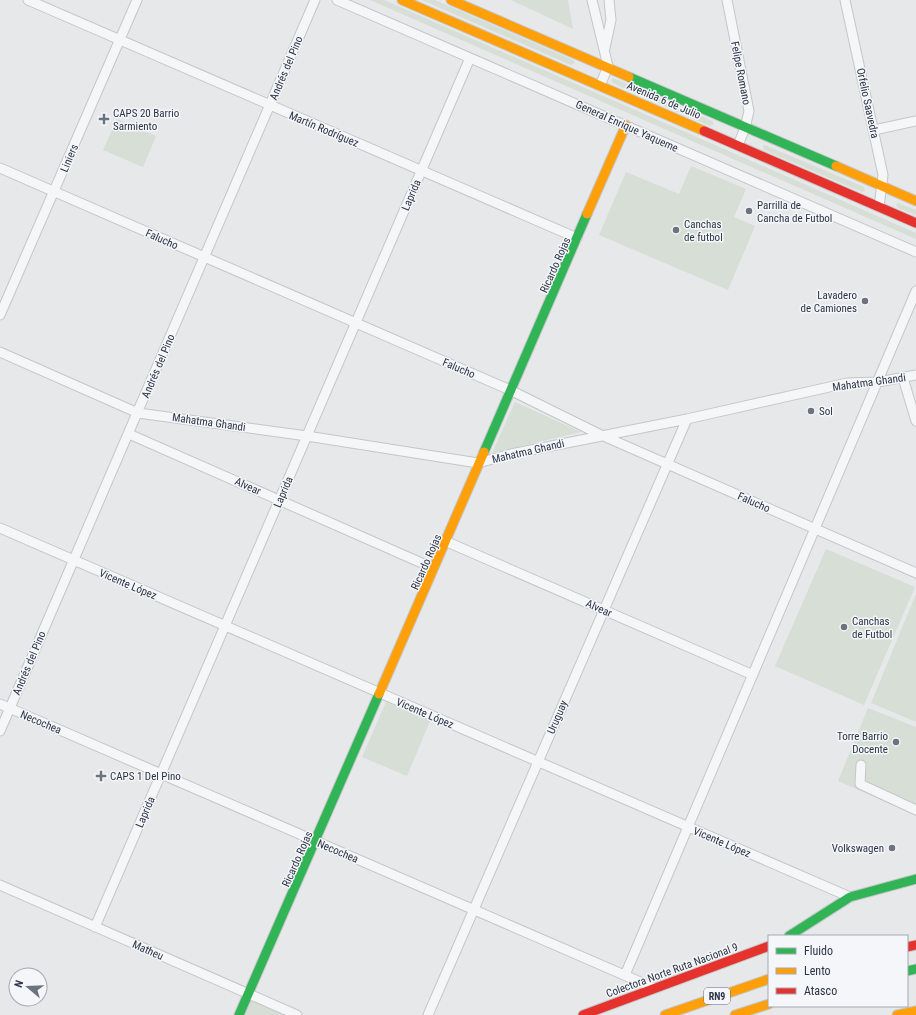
<svg xmlns="http://www.w3.org/2000/svg" width="916" height="1015" font-family="'Roboto Condensed',sans-serif">
<rect width="100%" height="100%" fill="#e6e8ea"/>
<!-- green -->
<path fill="#d6ded6" d="M 370,0 L 384,0 L 916,233 L 916,239 Z
M 422,0 L 435,0 L 573,60 L 575,63 L 571,65 Z
M 511,0 L 568,0 L 573,29 Z
M 613,78 L 712,121 L 714,124 L 710,126 L 613,83 L 611,80 Z
M 117,119 L 156,136 L 143,167 L 103,150 Z
M 765,145 L 864,187 L 865,191 L 862,192 L 764,150 L 763,146 Z
M 691,166 L 746,189 L 734,217 L 755,226 L 728,290 L 599,235 L 626,172 L 679,194 Z
M 898,203 L 916,210 L 916,215 L 898,208 L 896,204 Z
M 515,402 L 581,432 L 492,453 Z
M 826,549 L 915,587 L 864,705 L 775,666 Z
M 916,594 L 916,722 L 871,703 Z
M 386,702 L 430,721 L 407,776 L 362,757 Z
M 868,708 L 916,727 L 916,815 L 838,781 Z
M 251,995 L 296,1015 L 243,1015 Z"/>
<g fill="none" stroke-linecap="round" stroke-linejoin="round">
<!-- street casing -->
<g stroke="#c4c6c8" stroke-width="11">
<path id="street" d="M 28,0 L 577,238
M 337,0 L 916,252
M 592,0 L 608,66 L 600,86
M 727,0 L 749,111 L 745,128 L 738,145
M 845,0 L 883,175 L 879,207
M 605,48 L 611,20 L 609,0
M 874,130 L 916,121
M 0,168 L 510,390 L 601,435 L 916,573
M 0,315 L 137,0
M 0,352 L 138,413 L 307,436 L 478,463 L 511,454 L 687,419 L 847,383 L 878,382 L 916,375
M 903,378 L 916,421
M 129,434 L 433,568
M 0,528 L 850,897
M 445,541 L 753,675
M 0,704 L 654,988
M 0,731 L 315,0
M 861,765 L 860,784 L 916,810
M 0,885 L 297,1015
M 95,927 L 470,58
M 625,975 L 916,291
M 428,1015 L 687,419"/>
</g>
<!-- fast casing -->
<g stroke="#c4c6c8" stroke-width="11">
<path id="fast" d="M 629,77 L 836,166
M 484,452 L 587,214
M 789,936 L 850,897 L 916,879
M 907,971 L 916,969
M 239,1015 L 379,694"/>
</g>
<!-- slow casing -->
<g stroke="#c4c6c8" stroke-width="11">
<path id="slow" d="M 402,0 L 704,131
M 451,0 L 629,77
M 836,166 L 916,201
M 587,214 L 626,125
M 379,694 L 484,452
M 665,1015 L 769,979
M 735,1015 L 769,1004
M 897,1015 L 916,1011"/>
</g>
<!-- jam casing -->
<g stroke="#c4c6c8" stroke-width="11">
<path id="jam" d="M 704,131 L 916,223
M 907,947 L 916,945
M 583,1015 L 769,946"/>
</g>
<!-- street -->
<use href="#street" stroke="#f5f6f7" stroke-width="9"/>
<!-- fast -->
<use href="#fast" stroke="#30b455" stroke-width="9"/>
<!-- slow -->
<use href="#slow" stroke="#ff9f0a" stroke-width="9"/>
<!-- jam -->
<use href="#jam" stroke="#e5322d" stroke-width="9"/>
</g>
<!-- markers -->
<g fill="#6c737f" stroke="#f4f6f9" stroke-width="1.5">
<path d="M102 113h4v4h4v4h-4v4h-4v-4h-4v-4h4z"/>
<circle cx="749" cy="211" r="4"/>
<circle cx="676" cy="230" r="4"/>
<circle cx="865" cy="301" r="4"/>
<circle cx="811" cy="411" r="4"/>
<circle cx="844" cy="627" r="4"/>
<circle cx="896" cy="742" r="4"/>
<path d="M99 770h4v4h4v4h-4v4h-4v-4h-4v-4h4z"/>
<circle cx="892" cy="848" r="4"/>
</g>
<g text-anchor="middle" stroke-width="3" stroke-linejoin="round" paint-order="stroke">
<!-- shield labels -->
<rect fill="#f4f6f9" stroke="#676e7b" stroke-width="1" x="704" y="988" width="26" height="16" rx="3"/>
<g font-size="10" font-weight="bold" fill="#2b3445">
<text x="717" y="1000">RN9</text>
</g>
<!-- street labels -->
<g font-size="11" fill="#2b3445" stroke="#f4f6f9">
<text transform="translate(286 68) rotate(-67)" y="4">Andrés del Pino</text>
<text transform="translate(741 73) rotate(79)" y="4">Felipe Romano</text>
<text transform="translate(664 100) rotate(23)" y="4">Avenida 6 de Julio</text>
<text transform="translate(868 103) rotate(78)" y="4">Orfelio Saavedra</text>
<text transform="translate(627 126) rotate(24)" y="4">General Enrique Yaqueme</text>
<text transform="translate(324 129) rotate(23)" y="4">Martín Rodríguez</text>
<text transform="translate(69 158) rotate(-67)" y="4">Liniers</text>
<text transform="translate(411 195) rotate(-67)" y="4">Laprida</text>
<text transform="translate(162 239) rotate(24)" y="4">Falucho</text>
<text transform="translate(555 265) rotate(-66)" y="4">Ricardo Rojas</text>
<text transform="translate(158 366) rotate(-67)" y="4">Andrés del Pino</text>
<text transform="translate(459 368) rotate(23)" y="4">Falucho</text>
<text transform="translate(869 382) rotate(-8)" y="4">Mahatma Ghandi</text>
<text transform="translate(209 422) rotate(8)" y="4">Mahatma Ghandi</text>
<text transform="translate(528 451) rotate(-13)" y="4">Mahatma Ghandi</text>
<text transform="translate(248 486) rotate(24)" y="4">Alvear</text>
<text transform="translate(283 492) rotate(-67)" y="4">Laprida</text>
<text transform="translate(754 502) rotate(24)" y="4">Falucho</text>
<text transform="translate(426 562) rotate(-66)" y="4">Ricardo Rojas</text>
<text transform="translate(128 584) rotate(23)" y="4">Vicente López</text>
<text transform="translate(599 608) rotate(24)" y="4">Alvear</text>
<text transform="translate(29 663) rotate(-67)" y="4">Andrés del Pino</text>
<text transform="translate(425 713) rotate(23)" y="4">Vicente López</text>
<text transform="translate(557 717) rotate(-67)" y="4">Uruguay</text>
<text transform="translate(41 722) rotate(23)" y="4">Necochea</text>
<text transform="translate(145 812) rotate(-67)" y="4">Laprida</text>
<text transform="translate(722 842) rotate(23)" y="4">Vicente López</text>
<text transform="translate(338 851) rotate(23)" y="4">Necochea</text>
<text transform="translate(297 859) rotate(-66)" y="4">Ricardo Rojas</text>
<text transform="translate(148 950) rotate(24)" y="4">Matheu</text>
<text transform="translate(672 970) rotate(-20)" y="4">Colectora Norte Ruta Nacional 9</text>
</g>
<!-- poi labels -->
<g font-size="11" fill="#2b3445" stroke="#f4f6f9" text-anchor="start">
<text x="113" y="117">CAPS 20 Barrio<tspan x="113" dy="13">Sarmiento</tspan></text>
<text x="757" y="209">Parrilla de<tspan x="757" dy="13">Cancha de Futbol</tspan></text>
<text x="684" y="228">Canchas<tspan x="684" dy="13">de futbol</tspan></text>
<text x="857" y="299" text-anchor="end">Lavadero<tspan x="857" dy="13">de Camiones</tspan></text>
<text x="819" y="415">Sol</text>
<text x="852" y="625">Canchas<tspan x="852" dy="13">de Futbol</tspan></text>
<text x="888" y="740" text-anchor="end">Torre Barrio<tspan x="888" dy="13">Docente</tspan></text>
<text x="110" y="780">CAPS 1 Del Pino</text>
<text x="884" y="852" text-anchor="end">Volkswagen</text>
</g>
</g>
<!-- legend -->
<rect x="768" y="935" width="140" height="72" fill="#f4f6f9" stroke="#a4a8b1"/>
<rect x="776" y="948" width="20" height="6" fill="#30b455" stroke="#a4a8b1"/>
<text x="804" y="955" font-size="12" fill="#2b3445">Fluido</text>
<rect x="776" y="968" width="20" height="6" fill="#ff9f0a" stroke="#a4a8b1"/>
<text x="804" y="975" font-size="12" fill="#2b3445">Lento</text>
<rect x="776" y="988" width="20" height="6" fill="#e5322d" stroke="#a4a8b1"/>
<text x="804" y="995" font-size="12" fill="#2b3445">Atasco</text>
<!-- north arrow -->
<g transform="translate(28 987) rotate(289)"><circle r="19" fill="#f4f6f9" stroke="#a4a8b1"/>
<path d="M0-3L7 15L0 10L-7 15Z" fill="#6c737f"/>
<text y="-6" font-size="11" font-weight="bold" text-anchor="middle" fill="#2b3445">N</text>
</g>
</svg>
